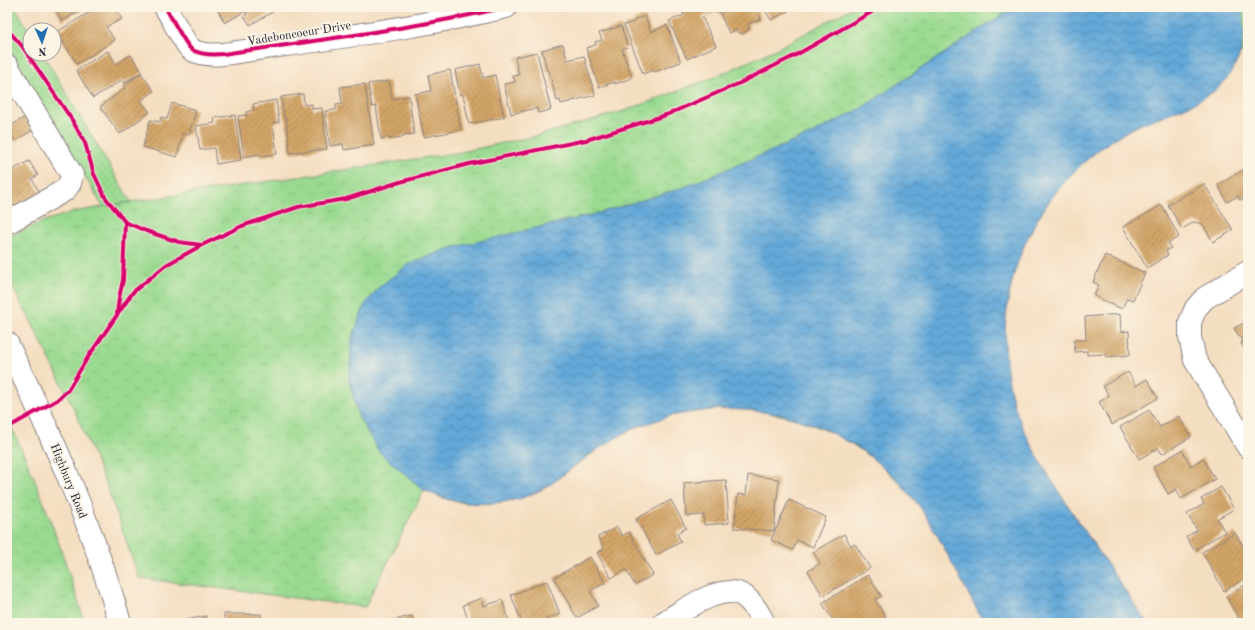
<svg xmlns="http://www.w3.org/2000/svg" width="1255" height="630" font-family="'Old Standard TT',serif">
<defs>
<pattern id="grass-dots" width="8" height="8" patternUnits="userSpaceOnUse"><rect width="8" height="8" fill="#9ada90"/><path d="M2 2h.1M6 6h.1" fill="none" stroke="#84bb7d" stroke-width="1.8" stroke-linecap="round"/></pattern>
<pattern id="park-crowns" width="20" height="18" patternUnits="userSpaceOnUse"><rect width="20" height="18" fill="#9ada90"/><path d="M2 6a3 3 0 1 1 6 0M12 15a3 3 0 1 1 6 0" fill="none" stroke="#84bb7d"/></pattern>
<pattern id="water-waves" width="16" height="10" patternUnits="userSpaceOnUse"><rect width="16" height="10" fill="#63a8d8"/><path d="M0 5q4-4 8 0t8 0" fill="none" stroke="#5188b0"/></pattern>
<pattern id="building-hatch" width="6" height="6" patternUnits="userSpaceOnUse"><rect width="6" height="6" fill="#d3a568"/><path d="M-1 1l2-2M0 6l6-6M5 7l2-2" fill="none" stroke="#ab8657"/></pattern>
</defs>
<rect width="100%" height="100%" fill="#fcf5e5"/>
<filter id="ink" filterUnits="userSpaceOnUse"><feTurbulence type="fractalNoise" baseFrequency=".025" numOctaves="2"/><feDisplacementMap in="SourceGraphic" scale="8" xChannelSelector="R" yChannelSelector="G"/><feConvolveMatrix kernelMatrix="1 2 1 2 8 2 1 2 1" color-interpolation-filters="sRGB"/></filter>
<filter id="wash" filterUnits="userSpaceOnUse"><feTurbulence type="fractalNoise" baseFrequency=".012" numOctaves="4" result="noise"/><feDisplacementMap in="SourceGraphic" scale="16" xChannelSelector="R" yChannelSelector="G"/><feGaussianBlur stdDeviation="0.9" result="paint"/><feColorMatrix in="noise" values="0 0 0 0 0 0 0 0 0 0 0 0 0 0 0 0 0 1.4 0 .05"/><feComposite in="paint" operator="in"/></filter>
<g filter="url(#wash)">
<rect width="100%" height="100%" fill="#f4dec1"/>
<!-- grass -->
<path fill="url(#grass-dots)" stroke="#5e7e66" d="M 7,7 L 15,7 L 30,32 L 30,54 L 43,54 L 131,202 L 103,207 L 7,46 Z"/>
<!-- park -->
<path fill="url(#park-crowns)" stroke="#5e7e66" d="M 854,7 L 1248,7 L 1248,54 L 1241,52 C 1221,107 1167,107 1123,133 C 1020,195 975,323 1025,435 C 1037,462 1056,487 1072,512 C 1097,549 1122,586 1147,623 L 984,623 C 972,600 960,576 947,553 C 939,537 930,520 919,505 C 865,436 786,401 698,411 C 672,414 643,422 620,435 C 595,449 575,467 552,483 C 523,503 480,509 446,499 C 439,497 431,493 424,490 L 365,607 L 139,578 L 109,492 L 73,407 L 33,325 L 7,277 L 7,237 L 44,221 L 73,212 L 131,202 L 456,153 L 536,136 L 627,110 L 715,77 L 778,48 Z
M 7,418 C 39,483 63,553 85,623 L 7,623 Z"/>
<!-- water -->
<path fill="url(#water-waves)" stroke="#42658a" d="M 1014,7 L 1241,7 L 1242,9 C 1245,37 1244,57 1225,81 C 1203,107 1154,115 1124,133 C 1044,180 998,267 1006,359 C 1007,375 1010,392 1015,408 C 1030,450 1054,484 1078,521 C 1101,555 1124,589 1147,623 L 984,623 L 936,533 L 920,507 L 897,479 L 870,456 L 856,446 L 824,429 L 807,422 L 779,414 L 748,410 L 718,409 L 687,413 L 670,416 L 637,427 L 621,435 L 591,453 L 551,484 L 535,493 L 519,499 L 494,503 L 470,503 L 447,499 L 424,490 L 380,453 L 359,418 L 349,381 L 352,339 L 364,306 L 379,287 L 409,264 L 447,249 L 599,213 L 682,188 L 807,136 L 860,109 Z"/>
<g id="blocks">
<!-- building -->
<path fill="url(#building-hatch)" d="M 54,7 L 86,7 L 62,21 Z
M 98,7 L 115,7 L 122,19 L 106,27 L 115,40 L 77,64 L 57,32 Z
M 216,7 L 281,7 L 250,25 L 244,16 L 247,14 L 245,11 L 225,23 Z
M 680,7 L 708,7 L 711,13 L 702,17 L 716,46 L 687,59 L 669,21 L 684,15 Z
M 712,7 L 756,7 L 761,19 L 748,24 L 749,26 L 748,30 L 742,34 L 737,32 L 736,30 L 729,33 L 719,11 L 715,13 Z
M 763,7 L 795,7 L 771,20 Z
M 645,16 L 651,32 L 667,25 L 681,62 L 654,72 L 653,70 L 643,74 L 624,25 L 634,22 L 634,20 Z
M 621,26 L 628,47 L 622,49 L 632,78 L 615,84 L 615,82 L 599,87 L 586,48 L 596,45 L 595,42 L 602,40 L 599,33 Z
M 563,44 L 567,60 L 584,56 L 595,95 L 561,104 L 560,100 L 557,101 L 549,71 L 547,71 L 542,50 Z
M 108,51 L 116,64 L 131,55 L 142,72 L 123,83 L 122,80 L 93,98 L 76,70 Z
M 537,52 L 551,110 L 538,113 L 537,108 L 511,114 L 504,84 L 515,82 L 513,76 L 519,75 L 515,57 Z
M 480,64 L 483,78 L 495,75 L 504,117 L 469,124 L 463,94 L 460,95 L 455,70 Z
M 450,70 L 461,130 L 424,137 L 415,94 L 431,91 L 428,75 Z
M 141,73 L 154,91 L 141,101 L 150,112 L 120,134 L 100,107 L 125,88 L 123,86 Z
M 389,81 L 392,99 L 409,96 L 414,134 L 403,135 L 403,137 L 389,139 L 388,137 L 381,139 L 376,106 L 372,107 L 368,84 Z
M 365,84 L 374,145 L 344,150 L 343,144 L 330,146 L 325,111 L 336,110 L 336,105 L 342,104 L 340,87 Z
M 303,94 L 304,105 L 312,104 L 312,109 L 322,108 L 327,149 L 290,153 L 286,118 L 284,118 L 281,97 Z
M 276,100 L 279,122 L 273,123 L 277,154 L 260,156 L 259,154 L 244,157 L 238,116 L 247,115 L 246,112 L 254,110 L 253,104 Z
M 172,103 L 196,110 L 189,135 L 183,133 L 177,157 L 143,147 L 150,120 L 160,122 L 161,117 L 167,119 Z
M 235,115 L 241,160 L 216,164 L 214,148 L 200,150 L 196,126 L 215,123 L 214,118 Z
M 25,117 L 33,130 L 15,141 L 7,128 Z
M 29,161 L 38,175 L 32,179 L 40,193 L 7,212 L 7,173 Z
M 1248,167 L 1248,199 L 1246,197 L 1240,200 L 1238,196 L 1227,202 L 1218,185 Z
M 1204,184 L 1233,230 L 1213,242 L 1203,224 L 1194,222 L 1182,229 L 1168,205 Z
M 1162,205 L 1179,237 L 1168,243 L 1171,248 L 1166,251 L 1168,255 L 1147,268 L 1123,227 Z
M 1105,255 L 1145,273 L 1133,300 L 1127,298 L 1122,309 L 1094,296 L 1099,285 L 1093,282 Z
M 1120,314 L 1121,332 L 1129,331 L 1130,355 L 1106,357 L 1106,354 L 1087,355 L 1087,351 L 1075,352 L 1074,340 L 1086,340 L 1085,317 Z
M 1248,317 L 1248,355 L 1241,343 L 1243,342 L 1234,328 L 1246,322 L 1244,319 Z
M 1128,372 L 1136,386 L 1147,379 L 1158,398 L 1112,425 L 1099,402 L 1109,396 L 1103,386 Z
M 1149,410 L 1160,427 L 1179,416 L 1191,437 L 1162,454 L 1158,448 L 1139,459 L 1120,427 Z
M 1182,450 L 1191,466 L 1203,458 L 1215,479 L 1181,499 L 1176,489 L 1168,494 L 1153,467 Z
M 748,475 L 779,479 L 774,531 L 734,528 L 738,494 L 746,495 Z
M 726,480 L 729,523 L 704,525 L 704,515 L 686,516 L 684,483 Z
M 1221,487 L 1234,509 L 1217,519 L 1225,532 L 1194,550 L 1186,537 L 1197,530 L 1187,514 L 1204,504 L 1201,499 Z
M 671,500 L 686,528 L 677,533 L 681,542 L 656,555 L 636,519 Z
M 789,500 L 826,517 L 813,547 L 797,540 L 793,550 L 771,540 Z
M 617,527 L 622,536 L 629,532 L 653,575 L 635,585 L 626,570 L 611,578 L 597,553 L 604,549 L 598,537 Z
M 1235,533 L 1245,549 L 1248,548 L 1248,577 L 1224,591 L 1202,552 Z
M 844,534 L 851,546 L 855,544 L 870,568 L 823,596 L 808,571 L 820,563 L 813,552 Z
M 590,557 L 605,583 L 590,591 L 598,606 L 577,618 L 554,578 Z
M 868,575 L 881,596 L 875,600 L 886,617 L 877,623 L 829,623 L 833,620 L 822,603 Z
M 547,581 L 560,614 L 546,619 L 548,623 L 522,623 L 511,595 Z
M 1248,583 L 1248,623 L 1241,623 L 1226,596 Z
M 482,598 L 484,606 L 502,600 L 510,623 L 469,623 L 463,605 Z
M 224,614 L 261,614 L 261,623 L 224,623 Z
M 206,616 L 207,623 L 176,623 L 176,622 Z
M 412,616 L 414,623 L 384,623 L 384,622 Z"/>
</g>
</g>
<g filter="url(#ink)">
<use href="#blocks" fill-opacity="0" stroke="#8b807e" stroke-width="1"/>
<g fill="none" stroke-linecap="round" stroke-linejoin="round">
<!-- minor casing -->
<g stroke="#8b807e" stroke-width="24">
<path id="minor" d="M 165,7 C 171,16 185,45 192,50 C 202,55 213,55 223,54 C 318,40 413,29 506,7
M 7,66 L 72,175 L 70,183 L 65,190 L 7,223
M 1248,272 L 1205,298 L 1196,308 L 1190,322 L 1190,337 L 1195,360 L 1248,447
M 7,343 C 51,434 93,526 120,623
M 663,623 C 681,612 723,581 744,596 C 753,603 759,613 764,623"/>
</g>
<!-- path -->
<path stroke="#8b807e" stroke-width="2.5" stroke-dasharray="3 3" stroke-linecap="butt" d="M 57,400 L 68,390 L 88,357 L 133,292 L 166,265 L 202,245 L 242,226 L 298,207 L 346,199 L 400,182 L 469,164 L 586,140 L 666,115 L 740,83 L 796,55 L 870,13 L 879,7
M 7,428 L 21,420"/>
<!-- minor -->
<use href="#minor" stroke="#fff" stroke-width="22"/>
<!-- cycleway casing -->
<g stroke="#fcf5e5" stroke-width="6">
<path id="cycleway" d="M 165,7 C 171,16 185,45 192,50 C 202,55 213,55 223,54 C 318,40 413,29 506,7
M 7,29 L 22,46 L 72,120 L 85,143 L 94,174 L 105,197 L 125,222 L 146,231 L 179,242 L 202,245
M 117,313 L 119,298 L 123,280 L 125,222
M 7,428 L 57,400 L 68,390 L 88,357 L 133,292 L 166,265 L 202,245 L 242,226 L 298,207 L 346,199 L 400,182 L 469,164 L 586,140 L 666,115 L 740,83 L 796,55 L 870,13 L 879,7"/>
</g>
<!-- cycleway -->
<use href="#cycleway" stroke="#d6006c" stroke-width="4"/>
</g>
</g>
<g text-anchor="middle" stroke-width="4" stroke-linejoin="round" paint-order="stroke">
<!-- street labels -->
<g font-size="12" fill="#22223b" stroke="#fcf5e5">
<text transform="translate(299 33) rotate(-9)" y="4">Vadeboncoeur Drive</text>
<text transform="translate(69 481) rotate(68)" y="4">Highbury Road</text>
</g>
</g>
<!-- margin -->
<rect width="1255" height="630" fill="none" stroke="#fcf5e5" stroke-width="24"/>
<!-- north arrow -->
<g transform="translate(42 42) rotate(177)"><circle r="19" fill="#fcf5e5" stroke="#a5a1a1"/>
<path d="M0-3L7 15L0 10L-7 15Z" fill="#1f6fb2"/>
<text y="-6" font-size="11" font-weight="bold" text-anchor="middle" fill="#22223b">N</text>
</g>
</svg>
